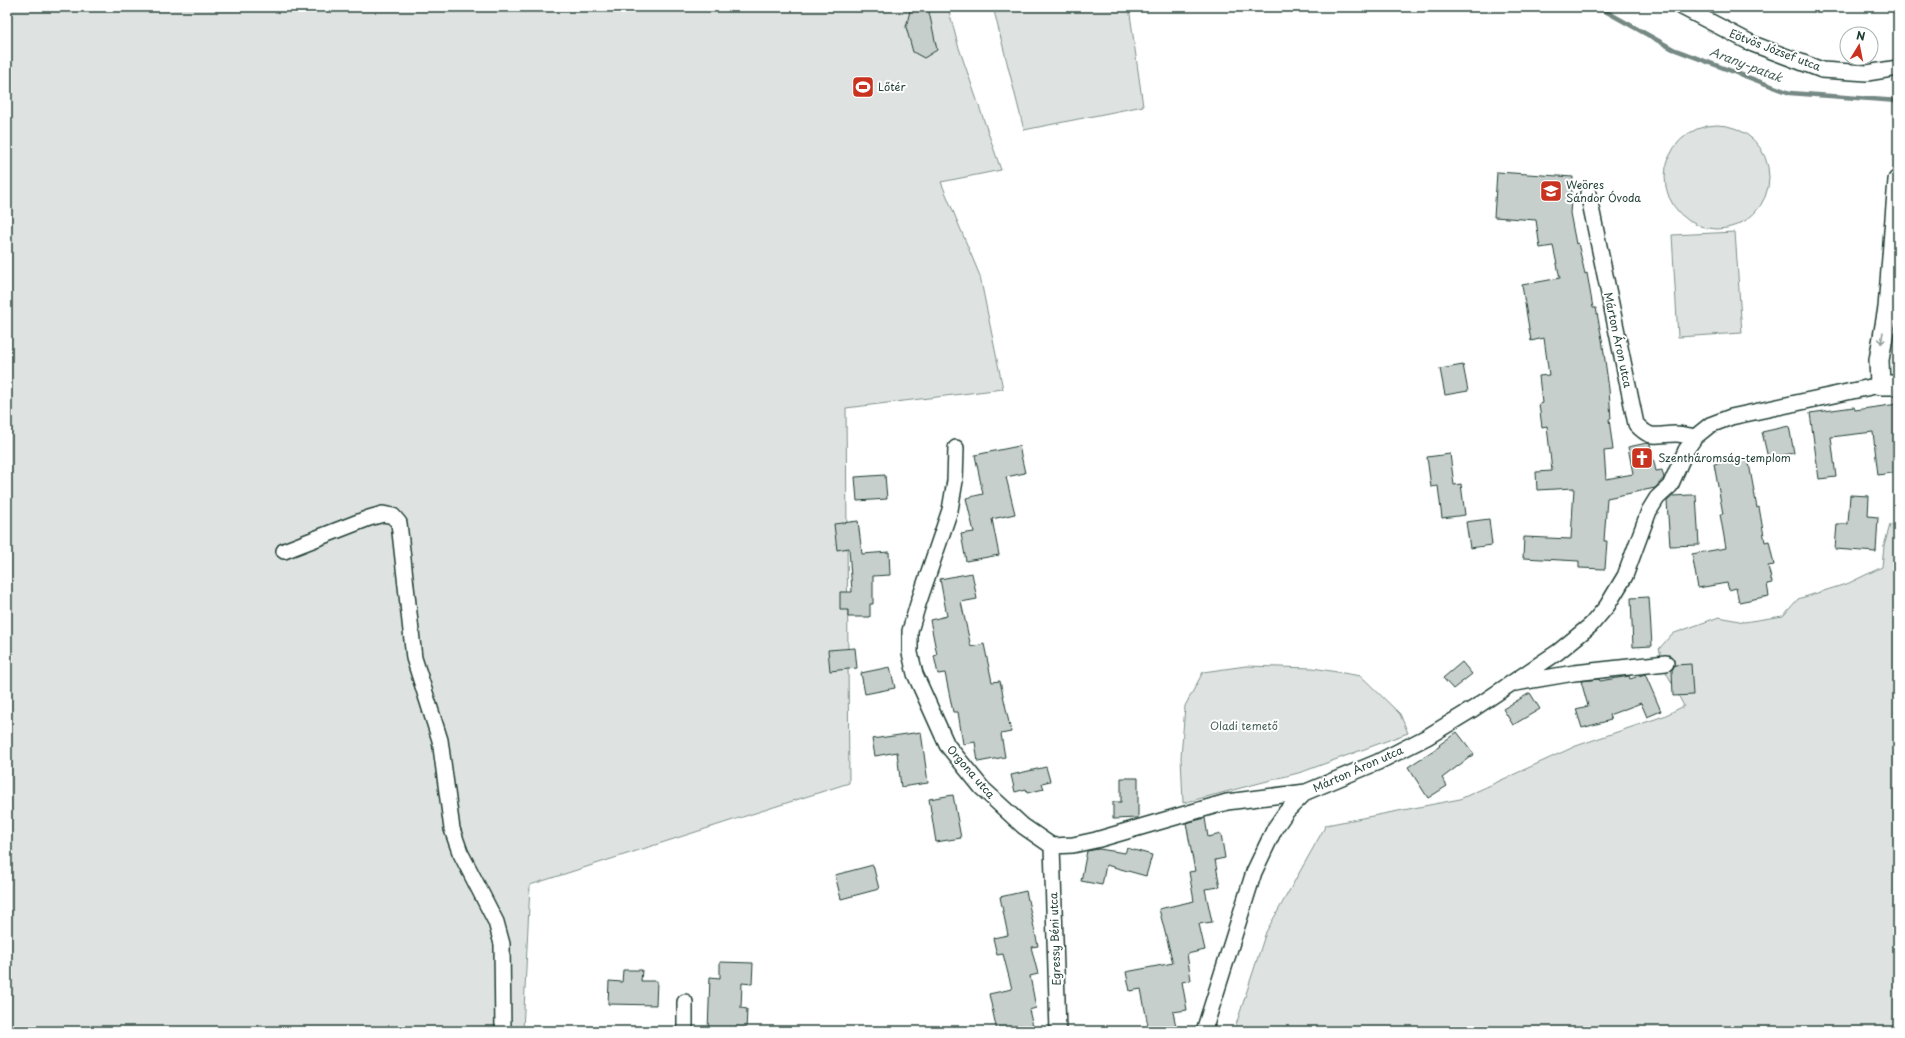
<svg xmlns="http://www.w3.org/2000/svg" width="1905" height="1038" font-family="'Playpen Sans',sans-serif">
<rect width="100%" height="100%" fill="#fff"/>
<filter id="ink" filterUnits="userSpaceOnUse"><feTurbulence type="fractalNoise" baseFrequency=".025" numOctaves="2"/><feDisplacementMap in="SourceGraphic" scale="8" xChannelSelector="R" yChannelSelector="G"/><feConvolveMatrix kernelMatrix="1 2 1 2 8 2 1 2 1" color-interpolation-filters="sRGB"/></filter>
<g filter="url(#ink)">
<!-- green -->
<path fill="#dee3e2" stroke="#7e908b" d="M 7,7 L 948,7 L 958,45 L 1001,170 L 941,182 L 980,276 L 1003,389 L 846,408 L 849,783 L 530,885 L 523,1031 L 7,1031 Z
M 993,7 L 1129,7 L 1143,106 L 1024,130 Z
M1665 177a52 52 0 1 1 104 0a52 52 0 1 1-104 0Z
M 1735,232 L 1742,333 L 1678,337 L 1672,235 Z
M 1890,525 L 1898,525 L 1898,1031 L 1234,1031 L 1266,932 L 1326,825 L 1460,799 L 1576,746 L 1664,716 L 1684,706 L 1666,672 L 1659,649 L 1672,634 L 1719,617 L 1744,622 L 1783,616 L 1798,599 L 1849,583 L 1882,567 L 1884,546 Z
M 1246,666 L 1313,668 L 1361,676 L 1400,714 L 1408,733 L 1302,772 L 1183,803 L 1181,757 L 1185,706 L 1203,672 Z"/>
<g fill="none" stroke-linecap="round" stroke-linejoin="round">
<!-- stream -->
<path stroke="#758883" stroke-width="4.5" d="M 1598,7 L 1673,49 L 1790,93 L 1898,101"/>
</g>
<!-- building -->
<path fill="#c7cfcc" stroke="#1f3d34" d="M 911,7 L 928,7 L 937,50 L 924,58 L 913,52 L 906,27 Z
M 1497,172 L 1573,177 L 1570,213 L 1576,244 L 1578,243 L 1585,274 L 1587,273 L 1593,308 L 1596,308 L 1602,339 L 1609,389 L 1611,419 L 1609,419 L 1613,450 L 1604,451 L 1606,479 L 1633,474 L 1628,447 L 1647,443 L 1650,444 L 1656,471 L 1662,470 L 1664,478 L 1655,488 L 1607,498 L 1604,541 L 1607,541 L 1605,569 L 1579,568 L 1579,561 L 1523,558 L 1524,537 L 1571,539 L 1574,488 L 1537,490 L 1536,472 L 1552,471 L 1547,426 L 1542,427 L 1539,404 L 1542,403 L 1539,376 L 1549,375 L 1544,338 L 1531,341 L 1522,285 L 1560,278 L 1553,246 L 1540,248 L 1536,220 L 1494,217 Z
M 1463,365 L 1468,391 L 1445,395 L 1440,369 Z
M 1898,404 L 1898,472 L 1878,475 L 1873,432 L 1831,437 L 1836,477 L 1819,479 L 1810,413 L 1854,407 L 1855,410 Z
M 1789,426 L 1794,453 L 1768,458 L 1762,432 Z
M 1019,446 L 1025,473 L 1006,477 L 1015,514 L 992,519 L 999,555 L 966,561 L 961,534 L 974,532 L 966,498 L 983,494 L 975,455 Z
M 1450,454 L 1454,485 L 1461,484 L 1465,515 L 1442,518 L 1438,486 L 1431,487 L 1427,457 Z
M 1748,458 L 1757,508 L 1759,507 L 1765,542 L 1769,541 L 1774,565 L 1768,566 L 1772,583 L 1767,584 L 1769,596 L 1739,602 L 1736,588 L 1729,590 L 1727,583 L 1698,588 L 1692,554 L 1726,548 L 1720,514 L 1723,514 L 1714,464 Z
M 885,475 L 887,499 L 857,501 L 855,477 Z
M 1690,495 L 1696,495 L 1699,545 L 1670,546 L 1667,501 L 1673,496 Z
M 1850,495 L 1869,496 L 1868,516 L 1878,517 L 1876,552 L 1835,549 L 1837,524 L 1848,524 Z
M 1489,519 L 1492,545 L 1470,548 L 1466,522 Z
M 858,521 L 862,554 L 889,552 L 890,575 L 873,576 L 873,604 L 870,604 L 870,617 L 848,617 L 848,610 L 840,610 L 840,592 L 852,592 L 849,548 L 837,550 L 834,524 Z
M 972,573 L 977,599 L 961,602 L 971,647 L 984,644 L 992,682 L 1000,681 L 1011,732 L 1001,734 L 1005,757 L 978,762 L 975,742 L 963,744 L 958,712 L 953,712 L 945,673 L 938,674 L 934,656 L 937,655 L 930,620 L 947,616 L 940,579 Z
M 1649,597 L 1652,646 L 1633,647 L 1631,598 Z
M 855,648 L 857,668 L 830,671 L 828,650 Z
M 1462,662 L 1472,674 L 1453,689 L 1443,678 Z
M 1691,664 L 1693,695 L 1673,696 L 1672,670 L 1675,665 Z
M 890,667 L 895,688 L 865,694 L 861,673 Z
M 1645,674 L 1661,711 L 1647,717 L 1641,703 L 1609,715 L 1611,720 L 1582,728 L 1576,709 L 1588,706 L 1581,681 L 1599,679 L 1600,681 L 1629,676 L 1630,679 Z
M 1530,693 L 1540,709 L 1513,725 L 1503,709 Z
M 921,732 L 928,783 L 901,787 L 897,752 L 875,756 L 872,739 Z
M 1457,732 L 1474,754 L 1442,778 L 1447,786 L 1428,798 L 1408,767 L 1440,746 L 1439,745 Z
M 1046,767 L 1050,781 L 1042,783 L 1044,789 L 1027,793 L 1026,789 L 1015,792 L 1011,775 Z
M 1121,778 L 1138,778 L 1138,818 L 1113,819 L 1113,802 L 1121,802 Z
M 953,795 L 961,838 L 936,842 L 929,799 Z
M 1205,818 L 1208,837 L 1221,834 L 1225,858 L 1215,860 L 1220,887 L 1205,889 L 1212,922 L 1199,924 L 1205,950 L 1187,954 L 1191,980 L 1182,982 L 1187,1010 L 1173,1012 L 1177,1031 L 1149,1031 L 1141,989 L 1130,991 L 1126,972 L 1173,963 L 1159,909 L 1194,901 L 1189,872 L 1195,871 L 1186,823 Z
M 1127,848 L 1152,855 L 1146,876 L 1106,865 L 1102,885 L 1081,881 L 1087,851 L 1099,849 L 1125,853 Z
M 873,865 L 879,889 L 841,899 L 835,875 Z
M 1026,891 L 1038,946 L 1031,947 L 1038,974 L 1030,976 L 1036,1008 L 1029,1010 L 1034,1031 L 997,1031 L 989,994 L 1012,989 L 1003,954 L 997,955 L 993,938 L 1008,935 L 1000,897 Z
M 720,962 L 753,963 L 752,984 L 742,983 L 741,1008 L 747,1009 L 746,1031 L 708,1031 L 710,977 L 720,978 Z
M 623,970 L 642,970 L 641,981 L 657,981 L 656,1005 L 608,1004 L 609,981 L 622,982 Z"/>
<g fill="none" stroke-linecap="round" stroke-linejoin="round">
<!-- minor casing -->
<g stroke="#1f3d34" stroke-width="18">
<path id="minor" d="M 1682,7 L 1753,44 L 1822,70 L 1867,73 L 1898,68
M 1588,193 L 1636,424 C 1652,441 1655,434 1676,434 C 1682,434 1689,436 1695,437
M 956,448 L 955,481 L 950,510 L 918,604 L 910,631 L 910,653 L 915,674 L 947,745 L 982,788 L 1023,826 L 1052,846 L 1073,845 L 1096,840 L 1227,802 L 1306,792
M 284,551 L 369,518 L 383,514 L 393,516 L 399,523 L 414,658 L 440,740 L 452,829 L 460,852 L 496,922 L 502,944 L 503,1031
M 1516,683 L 1574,673 L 1666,663
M 1052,846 L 1058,1031
M 685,1031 L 685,1002
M 1204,1031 L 1254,872 L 1275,828 L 1286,812 L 1306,792 L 1378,762 L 1427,737 L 1473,709 L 1558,652 L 1591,625 L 1607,606 L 1625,576 L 1649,511 L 1657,498 L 1670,486 L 1686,450 L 1695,437 L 1710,425 L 1731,417 L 1880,385"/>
</g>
<!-- tertiary casing -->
<g stroke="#1f3d34" stroke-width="22">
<path id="tertiary" d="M 1898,180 L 1888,308 L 1879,360 L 1880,385 L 1898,385"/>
</g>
<!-- minor -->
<use href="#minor" stroke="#fff" stroke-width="15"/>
<!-- tertiary -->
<use href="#tertiary" stroke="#fff" stroke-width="19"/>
</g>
<!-- one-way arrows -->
<defs><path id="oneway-shaft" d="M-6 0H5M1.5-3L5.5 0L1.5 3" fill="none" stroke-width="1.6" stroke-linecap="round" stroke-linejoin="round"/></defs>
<use stroke="#8f9e9a" href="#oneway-shaft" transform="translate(1882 338) rotate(99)"/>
</g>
<!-- icons -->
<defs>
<g id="stadium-square" transform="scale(1.15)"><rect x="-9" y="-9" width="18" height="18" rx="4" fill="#c8321e" stroke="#fff"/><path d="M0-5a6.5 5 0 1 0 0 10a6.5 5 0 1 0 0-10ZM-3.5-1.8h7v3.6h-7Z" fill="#fff"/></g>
<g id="school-square" transform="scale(1.15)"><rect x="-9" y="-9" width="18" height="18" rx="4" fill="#c8321e" stroke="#fff"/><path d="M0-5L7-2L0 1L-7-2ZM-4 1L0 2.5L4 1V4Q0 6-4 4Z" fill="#fff"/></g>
<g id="church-square" transform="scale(1.15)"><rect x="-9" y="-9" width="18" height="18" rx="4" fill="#c8321e" stroke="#fff"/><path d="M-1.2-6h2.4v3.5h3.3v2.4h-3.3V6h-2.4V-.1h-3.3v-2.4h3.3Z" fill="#fff"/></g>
</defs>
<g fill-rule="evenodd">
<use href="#stadium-square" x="863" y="87"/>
<use href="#school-square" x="1551" y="191"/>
<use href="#church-square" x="1642" y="458"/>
</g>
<g text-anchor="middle" stroke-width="4" stroke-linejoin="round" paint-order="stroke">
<!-- street labels -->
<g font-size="11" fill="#1f3d34" stroke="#fff">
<text transform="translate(1775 50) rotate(21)" y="4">Eötvös József utca</text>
<text transform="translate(1618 340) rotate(78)" y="4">Márton Áron utca</text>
<text transform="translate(1358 769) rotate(-24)" y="4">Márton Áron utca</text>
<text transform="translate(971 772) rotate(49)" y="4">Orgona utca</text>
<text transform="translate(1055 939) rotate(-92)" y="4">Egressy Béni utca</text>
</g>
<!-- poi labels -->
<g font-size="11" fill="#1f3d34" stroke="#fff" text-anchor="start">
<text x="878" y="91">Lőtér</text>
<text x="1566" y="189">Weöres<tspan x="1566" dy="13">Sándor Óvoda</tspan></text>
<text x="1658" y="462">Szentháromság-templom</text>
</g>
<!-- park labels -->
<g font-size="11" fill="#455e57" stroke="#fff">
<text x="1244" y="730">Oladi temető</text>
</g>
<!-- water labels -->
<g font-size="12" font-style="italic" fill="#4a625b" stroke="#fff">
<text transform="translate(1746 65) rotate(21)" y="4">Arany-patak</text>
</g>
</g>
<!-- margin -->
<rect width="1905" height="1038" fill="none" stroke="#fff" stroke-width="24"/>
<rect x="12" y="12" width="1881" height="1014" fill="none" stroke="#1f3d34" stroke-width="1.5" filter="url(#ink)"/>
<!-- north arrow -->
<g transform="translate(1859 46) rotate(10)"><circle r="19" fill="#ffffff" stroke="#a5b1ae"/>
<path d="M0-3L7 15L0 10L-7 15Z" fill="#c8321e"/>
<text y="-6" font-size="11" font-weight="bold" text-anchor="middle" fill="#1f3d34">N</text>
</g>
</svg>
